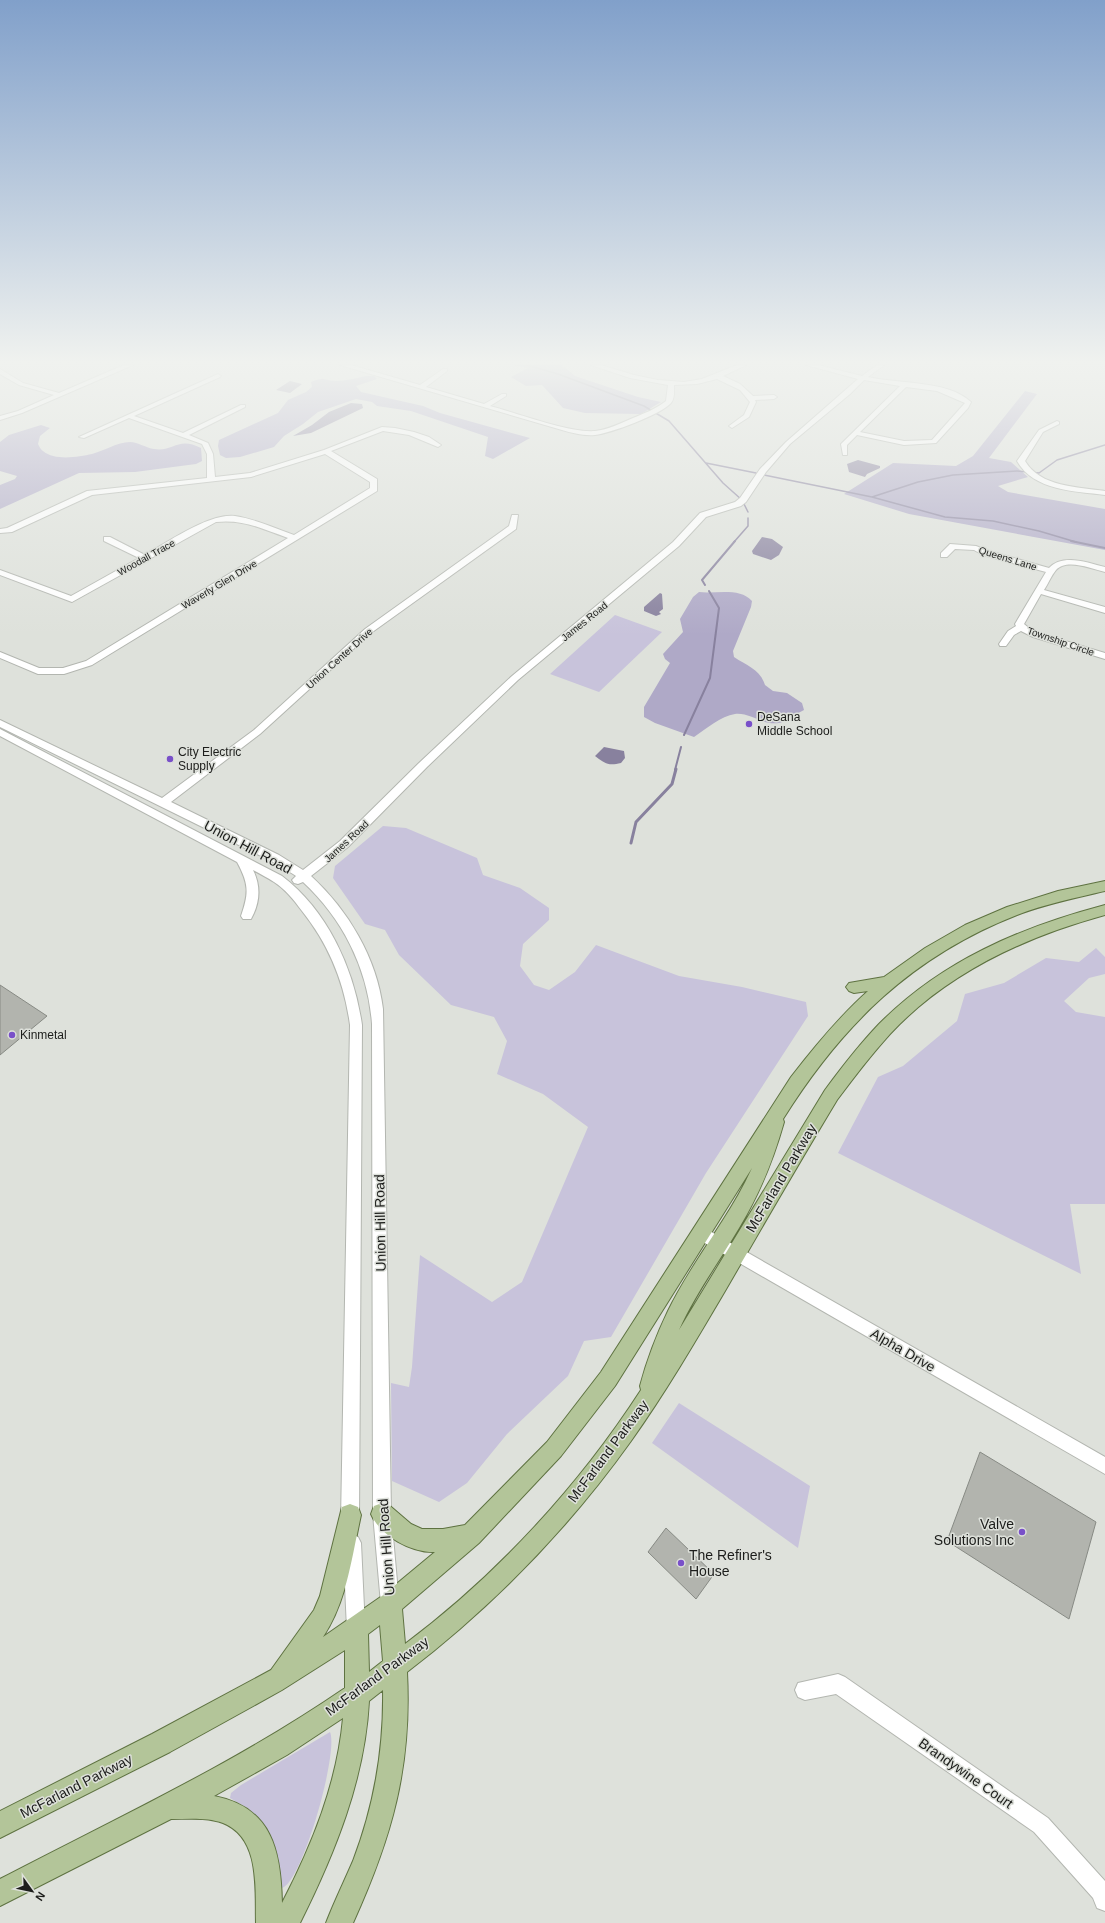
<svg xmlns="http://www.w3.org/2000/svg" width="1105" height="1923" font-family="Helvetica,sans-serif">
<rect width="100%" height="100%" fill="#dee1db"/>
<!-- green -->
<path fill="#c8c3db" d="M 615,615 L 662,632 L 599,692 L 550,674 Z
M 383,826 L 406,828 L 477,858 L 483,875 L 520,888 L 549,908 L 549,920 L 523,944 L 520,966 L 534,985 L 549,990 L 575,972 L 596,945 L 679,976 L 742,987 L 806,1002 L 808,1016 L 706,1173 L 611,1337 L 584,1341 L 568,1376 L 507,1434 L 467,1483 L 439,1502 L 392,1481 L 391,1383 L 409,1387 L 412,1367 L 420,1255 L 492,1302 L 522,1282 L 588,1127 L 543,1094 L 497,1074 L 507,1041 L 494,1017 L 451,1005 L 399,955 L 385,930 L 365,924 L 333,878 L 335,866 Z
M 1096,948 L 1105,957 L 1105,974 L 1089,978 L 1064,1001 L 1076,1012 L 1105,1017 L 1105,1204 L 1070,1204 L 1081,1274 L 838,1153 L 878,1077 L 903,1066 L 957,1021 L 965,994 L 1004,983 L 1046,958 L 1079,962 Z
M 679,1403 L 810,1486 L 798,1548 L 652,1443 Z
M 330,1732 C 339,1752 302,1883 282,1888 L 254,1816 L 247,1808 L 230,1798 L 231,1793 L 241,1785 Z"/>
<!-- forest -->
<path fill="#afa9c7" d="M 513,365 L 562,365 L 575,376 L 638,397 L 661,402 L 641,414 L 585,413 L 563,408 L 542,385 L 526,386 L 511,377 L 528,368 Z
M 366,376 L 374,376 L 377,379 L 356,386 L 361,392 L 423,406 L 440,413 L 530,438 L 493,459 L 485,456 L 488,437 L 411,411 L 377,406 L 372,402 L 356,399 L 318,412 L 303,424 L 284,436 L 274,447 L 240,457 L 226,458 L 220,455 L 218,446 L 219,440 L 278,413 L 288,400 L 306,392 L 312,387 L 311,382 C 325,376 324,381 336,381 C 346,381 356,378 366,376 Z
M 1025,391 L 1037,394 L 989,458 L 1011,462 L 1028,477 L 998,486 L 1008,492 L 1105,509 L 1105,550 L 909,514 L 844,494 L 893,463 L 956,466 L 973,456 Z
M 41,425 L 50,428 L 40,436 L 38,444 C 39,446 41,450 43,451 C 55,461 78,457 92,454 C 104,451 117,442 130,442 C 138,442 146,448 154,449 C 174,452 178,436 201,448 L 202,461 L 196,464 L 135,472 L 79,473 L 0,509 L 0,485 L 15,479 L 17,476 L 0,471 L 0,442 L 9,435 Z
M 699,592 C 716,594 740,587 752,601 L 751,607 L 733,651 L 734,657 C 747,666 760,669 765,685 L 773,691 L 787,693 L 802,703 L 804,710 C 797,713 790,719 783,722 C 765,728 751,712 735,714 C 721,716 706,729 694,737 L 655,723 L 644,717 L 644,707 L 670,663 L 665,659 L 663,654 L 683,632 L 680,619 L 693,597 Z"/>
<!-- water -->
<path fill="#88819e" d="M 290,381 L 302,384 L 290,393 L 276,390 Z
M 351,403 L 362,404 L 363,408 L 311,433 L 293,436 L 312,425 L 329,412 Z
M 858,460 L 880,466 L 880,468 L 867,474 L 865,477 L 849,472 L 847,464 Z
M 762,537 L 772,539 L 783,547 L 779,555 L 771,560 L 753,554 L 752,551 Z
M 660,593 L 662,594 L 663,609 L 659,612 L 661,614 L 656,616 L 644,611 L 644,607 Z
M 604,747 L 624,751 L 625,758 L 621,763 C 609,766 605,764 595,756 Z"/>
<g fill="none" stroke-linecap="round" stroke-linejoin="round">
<!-- stream-far2 -->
<path stroke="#88819e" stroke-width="1.5" d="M 527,365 L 558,374 L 644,406 L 669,421 L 723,483 L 742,500
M 706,463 L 756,473
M 764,475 L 872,497 L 945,517 L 993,521 L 1039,531 L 1076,542
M 872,497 L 918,482 L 953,475 L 1017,471 L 1039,473 L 1057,460 L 1105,445
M 744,504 L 748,512
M 734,542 L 748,526 L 748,518"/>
<!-- stream-far1 -->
<path stroke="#88819e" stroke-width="2" d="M 1071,541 L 1105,548
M 705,585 L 702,580 L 735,541
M 684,735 L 710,678 L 719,608 L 709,591
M 675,770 L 681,747"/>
<!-- stream -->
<path stroke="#88819e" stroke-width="3" d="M 631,843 L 636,822 L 672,784 L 676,769"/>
</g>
<!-- building -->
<path fill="#b2b4ae" stroke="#878a84" d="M 0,985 L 47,1016 L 0,1055 Z
M 980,1452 L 1096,1522 L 1069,1619 L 947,1541 Z
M 666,1528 L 714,1574 L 696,1599 L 648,1552 Z"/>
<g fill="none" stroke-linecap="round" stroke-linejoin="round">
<!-- minor casing -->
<g stroke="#b3b6b0" stroke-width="2">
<path id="minor" d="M 124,365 L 133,365 L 22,413 L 0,420 L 0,416 L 18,411 L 54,395 L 19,385 L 0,374 L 0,369 L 23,383 L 59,393 Z
M 340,365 L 351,365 L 420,385 L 443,369 L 447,369 L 447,371 L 426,387 L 484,404 L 502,394 L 506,394 L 506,396 L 490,406 C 517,413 569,433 595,431 C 608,430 621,423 633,418 C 645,413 656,409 666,401 L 668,385 L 630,378 L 591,365 L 601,365 L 634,375 L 658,380 L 684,382 L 702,379 L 737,365 L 746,365 L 723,376 L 740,384 L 753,396 L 774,395 L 777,397 L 774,399 L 755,400 L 756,402 L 749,417 L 732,428 L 729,426 L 744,415 L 750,402 L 740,390 L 717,379 L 697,384 L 674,385 C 674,391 675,398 671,403 C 660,415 611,433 595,435 C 584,436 572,433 562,430 Z
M 806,365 L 818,365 L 862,376 L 877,365 L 884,365 L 868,377 C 897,384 948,380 971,402 L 968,408 L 936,443 L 904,445 L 857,435 L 847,445 L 847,455 L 843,455 L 841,444 L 900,386 L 864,380 L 850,394 L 790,444 L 766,472 L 746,502 L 741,506 L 706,517 L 679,546 L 518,680 L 427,767 L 348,847 L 311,876 C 348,910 377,958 383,1009 L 391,1514 L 399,1604 L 396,1610 L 390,1613 L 384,1610 L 381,1604 L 373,1514 L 372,1024 C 368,969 343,919 303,882 L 298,884 L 294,883 L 292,880 L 296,876 L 293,874 L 271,861 L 0,727 L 0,720 L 162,798 L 254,730 L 365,629 L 509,526 L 512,515 L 518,515 L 516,529 L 371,633 L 260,734 L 171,802 L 279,855 L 303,870 L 340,841 L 419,763 L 512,676 L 673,542 L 700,513 L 735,502 L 740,498 L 760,469 L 786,442 L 858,379 ZM 906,387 L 937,391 L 965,403 L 932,440 L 904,441 L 860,432 Z
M 218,374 L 221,376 L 220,377 L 134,416 L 183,433 L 241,405 L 245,405 L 245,407 L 189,435 L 208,443 L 213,454 L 215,477 L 250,473 L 324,450 L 382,427 L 395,428 L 414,432 L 429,437 L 441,445 L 438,447 L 409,435 L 383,431 L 331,451 L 377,479 L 377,491 L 92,665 L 64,674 L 38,674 L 0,658 L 0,652 L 39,668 L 63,668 L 86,661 L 288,538 C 262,529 244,519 216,522 L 72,602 L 0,575 L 0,570 L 71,596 L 139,558 L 104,541 L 104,537 L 110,537 L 145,555 C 168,542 209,513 235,516 C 255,519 274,528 294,535 L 370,488 L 370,482 L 325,454 L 251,477 L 92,495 L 12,532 L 0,533 L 0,529 L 7,528 L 87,491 L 207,478 L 207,454 L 202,444 L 129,418 L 84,438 L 79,437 Z
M 1057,421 L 1059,422 L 1059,424 L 1043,432 L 1025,461 C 1040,487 1078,487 1105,491 L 1105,495 C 1075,491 1034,491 1017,461 L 1039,430 Z
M 950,544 L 976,546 L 989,551 L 1049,568 C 1063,553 1088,563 1105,567 L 1105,572 C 1092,569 1067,558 1056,570 C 1051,576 1048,584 1044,590 L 1105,607 L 1105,613 L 1041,594 L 1024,624 L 1030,629 L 1039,633 L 1105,653 L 1105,659 L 1033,637 L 1021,631 L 1014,635 L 1006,646 L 1000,646 L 999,644 L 1008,631 L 1016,626 L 1015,624 L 1046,572 L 983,555 L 974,550 L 955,549 L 947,557 L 941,557 L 941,553 Z
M 0,729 L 282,876 C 328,911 354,969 362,1025 L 359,1520 L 356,1526 L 350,1529 L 344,1526 L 341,1520 L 350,1025 C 344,981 329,945 302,911 C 294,900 285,889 274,882 C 268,878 260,874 253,870 C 261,886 260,903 251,919 L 243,919 L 241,916 C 249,893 249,884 237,862 L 0,736 Z
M 701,1226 L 1105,1457 L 1105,1474 L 696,1238 L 694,1233 L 696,1228 Z
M 352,1534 L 358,1537 L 361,1543 L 365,1629 L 363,1636 L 356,1638 L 349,1636 L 347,1629 L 343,1543 L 346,1537 Z
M 838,1674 L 845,1677 L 1048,1818 L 1105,1881 L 1105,1911 L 1097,1908 L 1093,1898 L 1034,1832 L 836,1694 L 805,1700 L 798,1697 L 795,1690 L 798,1683 Z"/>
</g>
<!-- major casing -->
<g stroke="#5e7241" stroke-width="2">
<path id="major" d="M 1105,881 L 1105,891 C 1075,898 1045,904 1017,915 C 912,956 842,1025 783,1119 L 784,1122 C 773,1161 760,1193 739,1228 C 719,1262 695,1294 679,1330 L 825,1090 C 842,1067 859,1045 879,1024 C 943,960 1019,928 1105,905 L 1105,915 C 1025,937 948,972 890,1034 C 871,1055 854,1077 837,1100 C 799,1163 762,1227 725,1291 C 695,1342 665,1393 631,1441 C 568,1529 492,1607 407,1672 C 412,1767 392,1837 353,1923 L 326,1923 C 334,1902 344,1882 353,1861 C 374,1806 384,1750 383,1690 L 369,1701 C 365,1779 335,1853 300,1923 L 256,1923 C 255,1890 261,1838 223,1823 C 207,1817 188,1819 171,1819 L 0,1906 L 0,1879 C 117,1818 236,1763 345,1688 L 345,1650 L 282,1690 L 170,1752 L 0,1838 L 0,1811 L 152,1734 L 271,1670 L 314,1610 L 320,1596 L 342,1507 L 350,1504 L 358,1507 L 361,1515 C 352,1556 347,1601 323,1637 L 382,1596 L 435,1552 C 412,1553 380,1536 371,1514 L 374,1506 L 382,1503 L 390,1506 L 411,1524 L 422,1529 L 443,1529 L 465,1525 L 547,1442 L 601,1372 L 791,1077 C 815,1046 839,1017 868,991 L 854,993 L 849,991 L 846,987 L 849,983 L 884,977 L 925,948 L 965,925 L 1007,907 L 1058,891 ZM 752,1168 C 729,1219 692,1261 668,1311 C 656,1336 647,1360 640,1386 L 641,1390 C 579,1486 497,1575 405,1644 L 402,1609 L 479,1543 L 561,1456 L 615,1386 ZM 380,1625 L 383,1661 L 369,1672 L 368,1634 ZM 343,1718 C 337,1784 312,1845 282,1903 C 281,1851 272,1807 214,1796 L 287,1755 Z"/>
</g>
<!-- minor -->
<use href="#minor" fill="#fff" fill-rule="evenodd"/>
<!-- major -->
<use href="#major" fill="#b3c599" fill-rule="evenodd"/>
</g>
<!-- sky -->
<linearGradient id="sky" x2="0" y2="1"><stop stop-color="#81a0ca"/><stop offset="0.57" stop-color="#f0f2ef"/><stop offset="1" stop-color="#f0f2ef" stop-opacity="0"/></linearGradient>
<rect width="1105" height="635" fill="url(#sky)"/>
<!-- markers -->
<g fill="#7950c9" stroke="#dee1db" stroke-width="1.5">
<circle cx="749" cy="724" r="4"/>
<circle cx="170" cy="759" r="4"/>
<circle cx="12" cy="1035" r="4"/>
<circle cx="1022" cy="1532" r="4"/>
<circle cx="681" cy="1563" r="4"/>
</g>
<g text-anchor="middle" stroke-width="3" stroke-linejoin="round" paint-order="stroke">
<!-- far-street labels -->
<g font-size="10" fill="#1c1d1b" stroke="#dee1db">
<text transform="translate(146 557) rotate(-29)" y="4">Woodall Trace</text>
<text transform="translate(1008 558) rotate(17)" y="4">Queens Lane</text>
<text transform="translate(219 584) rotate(-31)" y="4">Waverly Glen Drive</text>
<text transform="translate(584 621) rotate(-39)" y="4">James Road</text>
<text transform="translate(1061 641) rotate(19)" y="4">Township Circle</text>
<text transform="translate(339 658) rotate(-42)" y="4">Union Center Drive</text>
<text transform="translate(346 841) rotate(-43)" y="4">James Road</text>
</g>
<!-- poi labels -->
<g font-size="12" fill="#1c1d1b" stroke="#dee1db" text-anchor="start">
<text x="757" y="721">DeSana<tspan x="757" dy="14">Middle School</tspan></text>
<text x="178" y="756">City Electric<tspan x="178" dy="14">Supply</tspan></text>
<text x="20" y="1039">Kinmetal</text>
</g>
<!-- near-street labels -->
<g font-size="14" fill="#1c1d1b" stroke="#dee1db">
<text transform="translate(248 847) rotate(28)" y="5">Union Hill Road</text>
<text transform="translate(781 1178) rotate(-59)" y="5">McFarland Parkway</text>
<text transform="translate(380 1223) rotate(-91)" y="5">Union Hill Road</text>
<text transform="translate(903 1350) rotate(30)" y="5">Alpha Drive</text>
<text transform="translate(608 1451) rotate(-53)" y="5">McFarland Parkway</text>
<text transform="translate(386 1547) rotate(-94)" y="5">Union Hill Road</text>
<text transform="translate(377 1676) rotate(-36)" y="5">McFarland Parkway</text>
<text transform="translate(966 1773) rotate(35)" y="5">Brandywine Court</text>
<text transform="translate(76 1786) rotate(-27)" y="5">McFarland Parkway</text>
</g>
<!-- near-poi labels -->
<g font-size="14" fill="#1c1d1b" stroke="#dee1db" text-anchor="end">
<text x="1014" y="1529">Valve<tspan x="1014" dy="16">Solutions Inc</tspan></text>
<text x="689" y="1560" text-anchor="start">The Refiner's<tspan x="689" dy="16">House</tspan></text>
</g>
</g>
<!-- north arrow -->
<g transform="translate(32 1891) rotate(123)" stroke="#dee1db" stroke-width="3" paint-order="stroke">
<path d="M0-3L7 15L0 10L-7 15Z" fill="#1c1d1b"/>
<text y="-6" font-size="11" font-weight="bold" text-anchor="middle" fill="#1c1d1b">N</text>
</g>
</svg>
